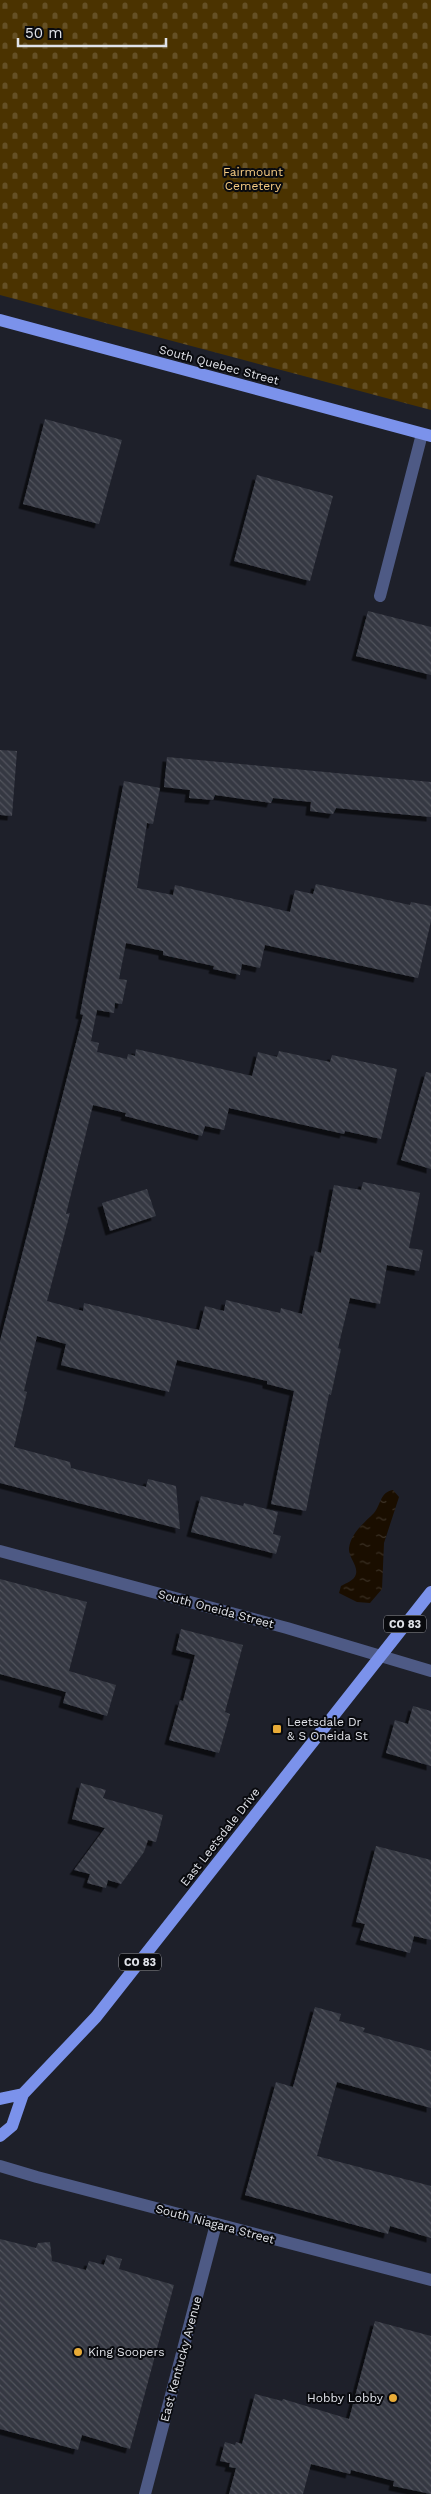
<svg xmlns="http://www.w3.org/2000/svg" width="431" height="2494" font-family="'Work Sans',sans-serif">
<defs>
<pattern id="cemetery-stones" width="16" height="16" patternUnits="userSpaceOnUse" patternTransform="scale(1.25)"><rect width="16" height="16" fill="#4b3300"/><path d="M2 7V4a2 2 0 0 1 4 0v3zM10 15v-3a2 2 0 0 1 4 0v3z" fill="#655025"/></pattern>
<pattern id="water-ripples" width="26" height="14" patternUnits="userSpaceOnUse" patternTransform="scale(1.25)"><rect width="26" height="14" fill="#1a0e00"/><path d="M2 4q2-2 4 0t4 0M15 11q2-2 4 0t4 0" fill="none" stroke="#3b3125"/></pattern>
<pattern id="building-back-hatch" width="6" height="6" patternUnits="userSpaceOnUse" patternTransform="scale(1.25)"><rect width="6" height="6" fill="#353842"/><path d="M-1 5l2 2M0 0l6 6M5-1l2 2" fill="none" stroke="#52545d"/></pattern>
<filter id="shadow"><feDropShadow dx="-4.5" dy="4.5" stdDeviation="0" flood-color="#0009"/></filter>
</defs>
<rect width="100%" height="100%" fill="#1e202a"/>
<!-- cemetery -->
<path fill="url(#cemetery-stones)" d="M 0,0 L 431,0 L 431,410 L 0,295 Z"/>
<!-- water -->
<path fill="url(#water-ripples)" d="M 393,1490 L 399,1497 L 384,1543 L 382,1589 L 370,1603 L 357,1602 L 339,1593 L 341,1586 C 346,1583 354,1581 356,1574 C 358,1565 348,1557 349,1548 C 351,1533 364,1523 374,1513 C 381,1505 380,1492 393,1490 Z"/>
<!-- building -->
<path fill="url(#building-back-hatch)" filter="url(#shadow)" d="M 45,419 L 122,440 L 99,524 L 23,504 Z
M 257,475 L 333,496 L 310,581 L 234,561 Z
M 368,611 L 431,627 L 431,675 L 356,656 Z
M 0,750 L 17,751 L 12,816 L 0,815 Z
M 167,757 L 431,782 L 431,817 L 336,808 L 333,814 L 310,811 L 311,802 L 273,798 L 271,803 L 215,795 L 213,800 L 189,798 L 190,790 L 164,787 Z
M 124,781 L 160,788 L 153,824 L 147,823 L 137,888 L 173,895 L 175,885 L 290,912 L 295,890 L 313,894 L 316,884 L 410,905 L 411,902 L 431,906 L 431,921 L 418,978 L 265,945 L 260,968 L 242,964 L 240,975 L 213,969 L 214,966 L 163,955 L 163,951 L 126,943 L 119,979 L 127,980 L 122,1004 L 115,1003 L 114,1013 L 97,1010 L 91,1041 L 99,1043 L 97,1052 L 127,1059 L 128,1054 L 135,1056 L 136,1049 L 252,1076 L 258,1052 L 277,1057 L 279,1051 L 330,1062 L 332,1055 L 397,1069 L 381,1139 L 345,1131 L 344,1134 L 229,1108 L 224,1130 L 205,1126 L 202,1136 L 125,1116 L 126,1113 L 93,1105 L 66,1214 L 70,1213 L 47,1301 L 83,1311 L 84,1303 L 199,1330 L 205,1306 L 224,1311 L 226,1300 L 280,1313 L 281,1308 L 302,1314 L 315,1251 L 321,1253 L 334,1185 L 361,1190 L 363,1182 L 420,1193 L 409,1248 L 423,1250 L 419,1271 L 387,1265 L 380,1304 L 350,1298 L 338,1348 L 341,1349 L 331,1395 L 329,1394 L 306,1511 L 271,1504 L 294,1391 L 267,1384 L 267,1381 L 177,1360 L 169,1392 L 61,1365 L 66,1344 L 37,1336 L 24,1391 L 27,1392 L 14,1447 L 70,1462 L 71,1468 L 146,1487 L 148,1479 L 176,1486 L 180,1529 L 0,1483 L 0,1341 L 83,1015 L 80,1014 Z
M 426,1072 L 431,1073 L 431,1169 L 401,1160 Z
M 147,1189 L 156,1216 L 110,1231 L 102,1203 Z
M 201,1496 L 243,1506 L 244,1503 L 278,1512 L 273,1534 L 281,1536 L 276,1554 L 191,1532 Z
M 0,1579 L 87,1602 L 69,1671 L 116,1685 L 107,1716 L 63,1703 L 66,1692 L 0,1674 Z
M 181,1629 L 243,1645 L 225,1712 L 230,1714 L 219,1753 L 169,1740 L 180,1700 L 183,1701 L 195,1655 L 176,1650 Z
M 413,1706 L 431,1711 L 431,1766 L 386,1753 L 395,1720 L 408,1724 Z
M 81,1783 L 106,1790 L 103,1798 L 163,1815 L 156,1842 L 148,1840 L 144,1852 L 121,1884 L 108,1880 L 106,1888 L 87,1883 L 90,1874 L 74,1870 L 105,1828 L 72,1819 Z
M 376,1846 L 431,1860 L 431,1940 L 414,1936 L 410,1953 L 360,1940 L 365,1924 L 356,1922 Z
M 315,2007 L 341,2014 L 339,2021 L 365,2028 L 363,2032 L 431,2051 L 431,2108 L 337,2082 L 317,2156 L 431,2186 L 431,2238 L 390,2226 L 388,2234 L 245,2195 L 276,2082 L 293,2087 Z
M 0,2239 L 36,2248 L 38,2243 L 50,2242 L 52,2261 L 86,2270 L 89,2261 L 104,2265 L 107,2255 L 122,2259 L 119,2269 L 174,2285 L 130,2449 L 82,2435 L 78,2450 L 0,2429 Z
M 375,2321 L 431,2336 L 431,2494 L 393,2486 L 394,2481 L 351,2470 L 350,2474 L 311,2464 L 303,2494 L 229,2494 L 236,2468 L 229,2467 L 230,2463 L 220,2461 L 225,2442 L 235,2445 L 236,2442 L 242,2444 L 255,2394 L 282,2401 L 283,2399 L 349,2419 Z"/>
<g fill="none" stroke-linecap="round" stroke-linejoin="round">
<!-- minor -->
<path stroke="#4e5a85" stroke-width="12" d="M 380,596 L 422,434
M 0,1551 L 287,1628 L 431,1671
M 0,2166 L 37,2177 L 431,2280
M 145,2494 L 216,2224"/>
<!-- major -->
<path stroke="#7b92eb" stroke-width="12" d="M 0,320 L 431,436
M 0,2099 L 23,2094
M 0,2136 L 12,2126 L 23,2094 L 96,2017 L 431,1592"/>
</g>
<!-- markers -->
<g fill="#e8ab37" stroke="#090a0e" stroke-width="2">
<rect x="272" y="1724" width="10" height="10" rx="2.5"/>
<circle cx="78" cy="2352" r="5"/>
<circle cx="393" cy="2398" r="5"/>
</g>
<g text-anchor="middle" stroke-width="4" stroke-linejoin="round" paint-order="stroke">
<!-- shield labels -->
<g fill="#090a0e" stroke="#a0a1a7" stroke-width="1">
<rect x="384" y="1615.5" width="42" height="17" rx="4"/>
<rect x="119" y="1953.5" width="42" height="17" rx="4"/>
</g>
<g font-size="11" font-weight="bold" fill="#e0e2e8">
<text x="405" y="1628">CO 83</text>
<text x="140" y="1966">CO 83</text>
</g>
<!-- park labels -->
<g font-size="12" fill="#f8cd84" stroke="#090a0e">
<text x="253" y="176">Fairmount<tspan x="253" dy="14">Cemetery</tspan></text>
</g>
<!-- street labels -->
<g font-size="12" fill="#e0e2e8" stroke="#090a0e">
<text transform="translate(219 365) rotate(15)" y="4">South Quebec Street</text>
<text transform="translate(216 1609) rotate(15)" y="4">South Oneida Street</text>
<text transform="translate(220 1837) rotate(-52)" y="4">East Leetsdale Drive</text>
<text transform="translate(215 2224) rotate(15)" y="4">South Niagara Street</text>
<text transform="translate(181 2359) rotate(-75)" y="4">East Kentucky Avenue</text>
</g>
<!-- poi labels -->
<g font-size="12" fill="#e0e2e8" stroke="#090a0e" text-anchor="start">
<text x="287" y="1726">Leetsdale Dr<tspan x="287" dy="14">&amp; S Oneida St</tspan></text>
<text x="88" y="2356">King Soopers</text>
<text x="383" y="2402" text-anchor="end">Hobby Lobby</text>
</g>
</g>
<!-- scale -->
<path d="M18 38v8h148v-8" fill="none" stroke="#e0e2e8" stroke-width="2.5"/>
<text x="25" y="38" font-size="15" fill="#e0e2e8" stroke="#090a0e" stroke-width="4" paint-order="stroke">50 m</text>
</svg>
